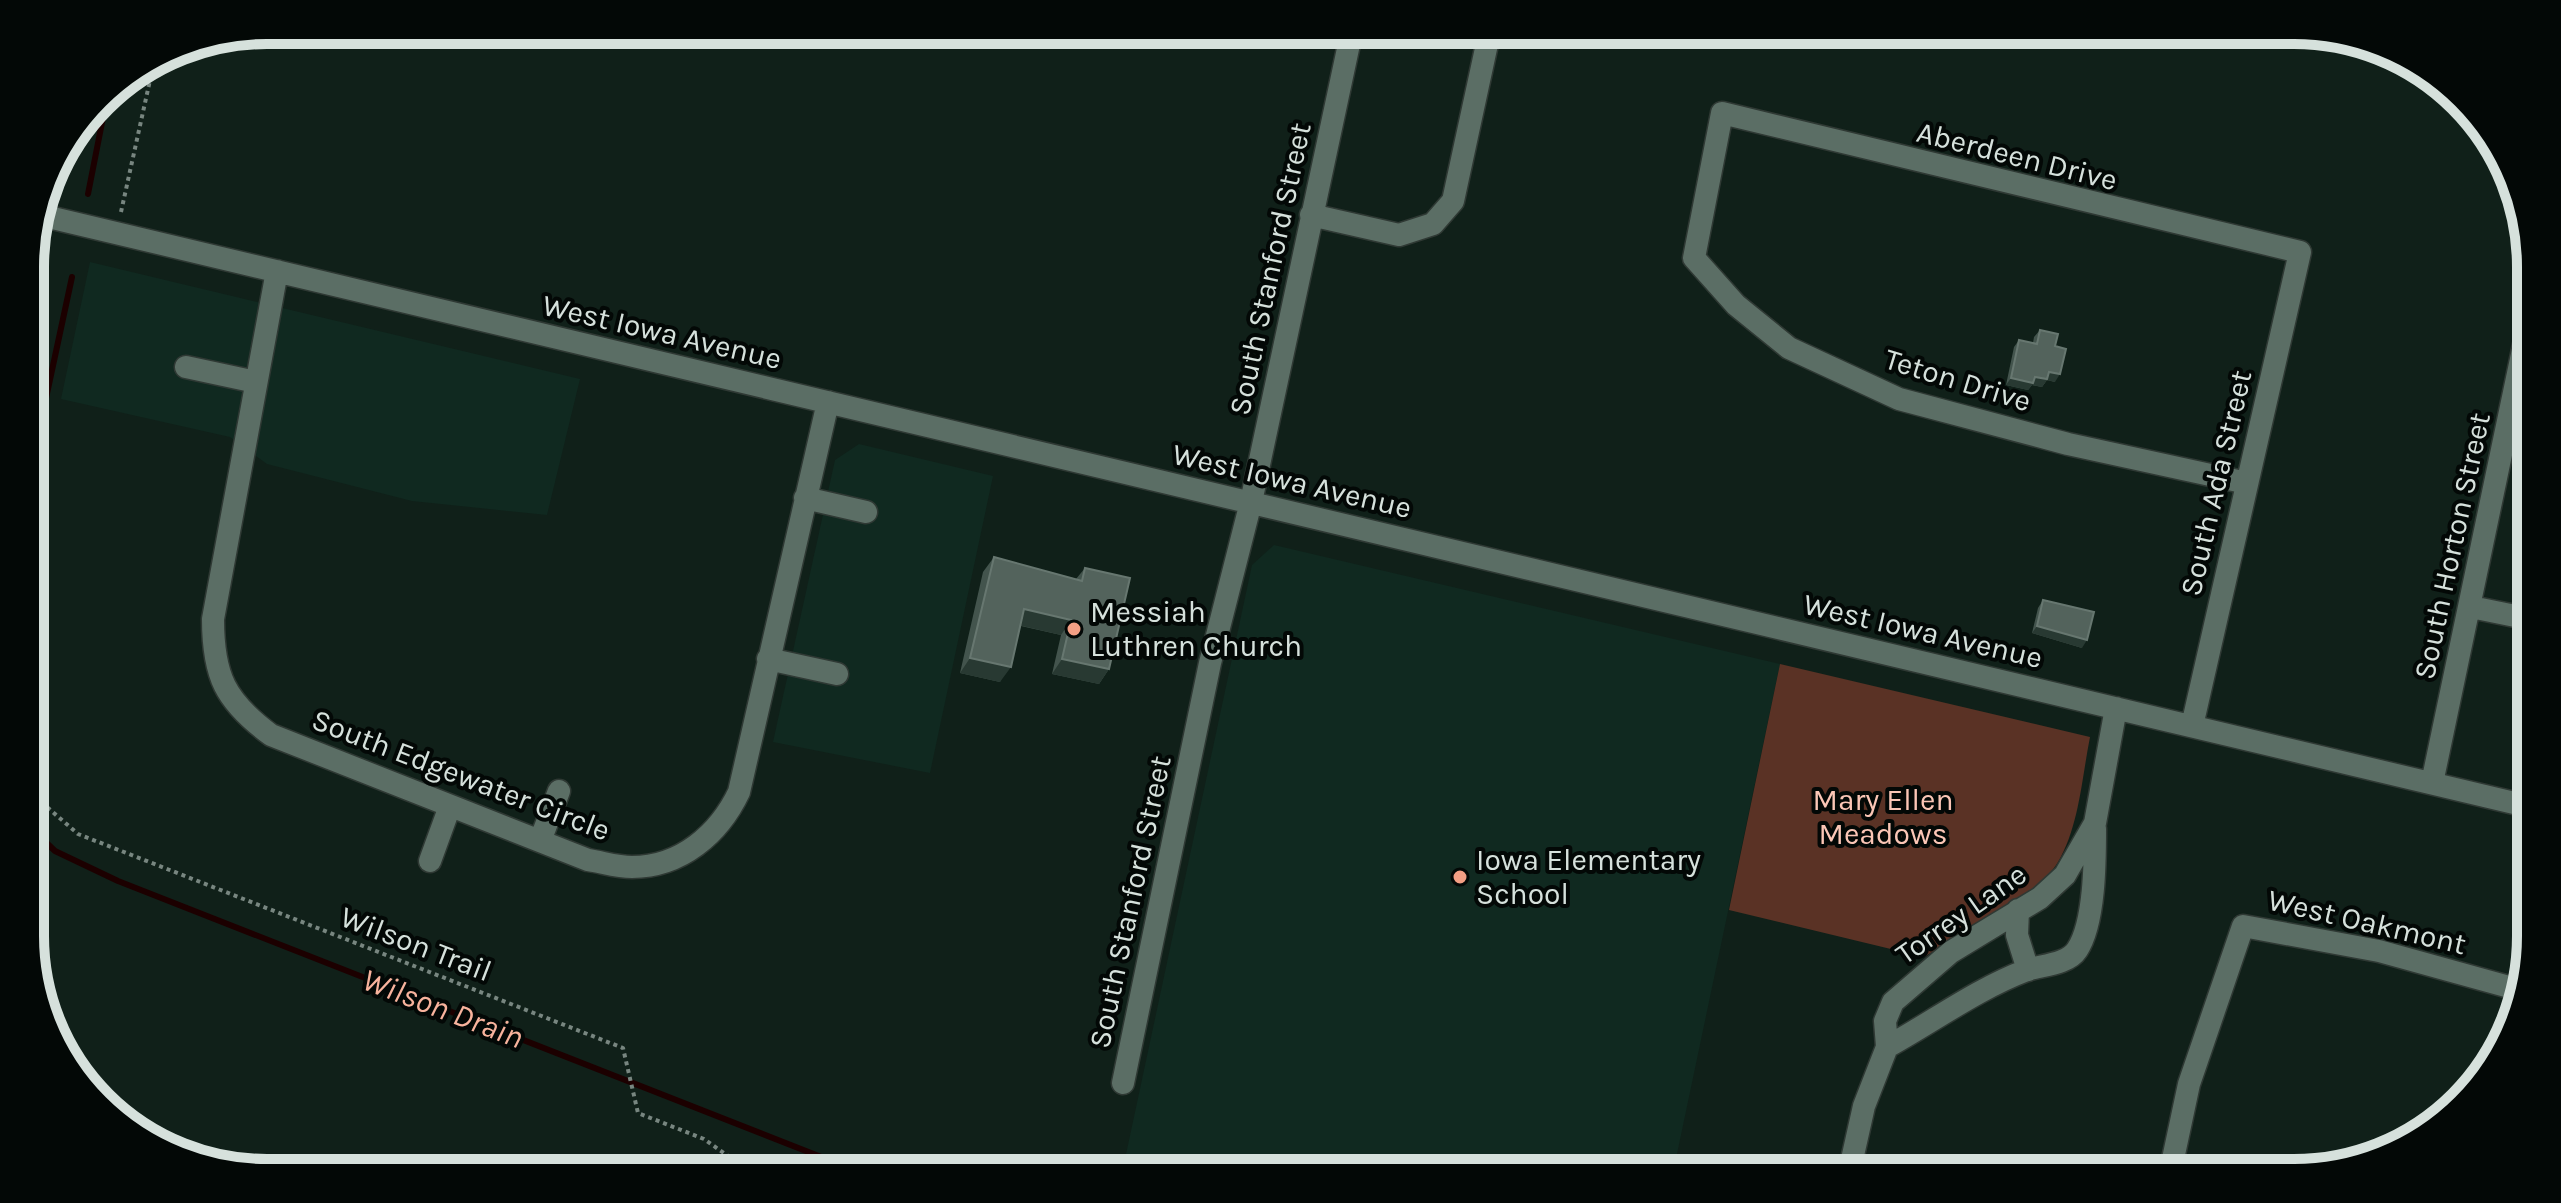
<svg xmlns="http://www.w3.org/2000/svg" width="2561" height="1203" font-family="Karla,sans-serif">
<rect width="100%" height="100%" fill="#102019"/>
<!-- built -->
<path fill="#102920" d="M 90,262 L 580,379 L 547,515 L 412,501 L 267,464 L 230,437 L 61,399 Z
M 859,444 L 993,476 L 930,773 L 773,742 L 835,460 Z
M 1274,545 L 1780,664 L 1673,1173 L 1122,1173 L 1252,565 Z"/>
<!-- green -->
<path fill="#5a3225" d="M 1780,664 L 2090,737 C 2082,777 2079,827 2058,862 C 2035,900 1963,933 1924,957 L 1729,910 Z"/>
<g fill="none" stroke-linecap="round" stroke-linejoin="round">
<!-- stream -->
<path stroke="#1c0000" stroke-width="6" d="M 88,194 L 108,92
M 31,468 L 72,277
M 32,829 L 55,851 L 118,881 L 862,1173"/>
<!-- minor casing -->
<g stroke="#2f3934" stroke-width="25">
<path id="minor" d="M 40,215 L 2531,807
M 1311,215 L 1399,235 L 1433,224 L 1453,201 L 1490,30
M 277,271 L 213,619 C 213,676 225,701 271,735 L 588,860 C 602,862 617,867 632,867 C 681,867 719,834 739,792 L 828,402
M 186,367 L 256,382
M 805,498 L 866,512
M 2471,607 L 2530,619
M 768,659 L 837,674
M 2192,726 L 2300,252 L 1722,113 L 1694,258 L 1736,305 L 1789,348 L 1899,399 L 2068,444 L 2247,483
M 2432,783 L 2529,321
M 540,841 L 559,791
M 430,861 L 450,806
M 2018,910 L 2017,935 L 2028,970
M 1887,1047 C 1934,1021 1977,989 2027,970 C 2043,965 2068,964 2077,950 C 2095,923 2095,860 2095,829
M 1123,1083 L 1210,663 L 1251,502 L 1352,30
M 1849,1173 L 1864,1106 L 1887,1047 L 1885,1021 L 1893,1002 L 1951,952 L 2040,898 L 2065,875 L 2095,823 L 2116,708
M 2170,1173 L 2189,1084 L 2243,926 L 2379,951 L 2520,990"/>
</g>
<!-- path -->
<path stroke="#788680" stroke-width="4" stroke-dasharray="4 4" stroke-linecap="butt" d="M 121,212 L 154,62
M 31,297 L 44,234
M 32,780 L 40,801 L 78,834 L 623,1048 L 638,1113 L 704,1139 L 752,1173"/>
<!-- minor -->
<use href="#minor" stroke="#5b6e65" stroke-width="22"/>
</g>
<!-- wall -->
<path fill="#43544d" d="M 2040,330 L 2055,346 L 2055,382 L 2047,380 L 2042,387 L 2032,385 L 2028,390 L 2006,385 L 2014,347 L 2019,340 L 2033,343 L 2034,337 Z
M 994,557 L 1076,579 L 1085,568 L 1109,669 L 1099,684 L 1052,674 L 1061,635 L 1021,626 L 1000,682 L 960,673 L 983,572 Z
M 2043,600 L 2082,648 L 2032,633 L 2038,608 Z"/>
<!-- shaded-wall -->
<path fill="#283932" d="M 2049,372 L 2060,374 L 2055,382 L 2047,380 L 2042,387 L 2032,385 L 2028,390 L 2006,385 L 2011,378 L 2035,377 Z
M 1024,609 L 1071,620 L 1061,635 L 1014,624 Z
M 2037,626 L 2087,640 L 2082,648 L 2032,633 Z
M 970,658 L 1011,667 L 1000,682 L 960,673 Z
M 1062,659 L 1109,669 L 1099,684 L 1052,674 Z"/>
<!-- building -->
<path fill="#53635c" stroke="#677770" stroke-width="2" d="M 2040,330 L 2058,334 L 2055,346 L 2066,349 L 2060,374 L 2049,372 L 2047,379 L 2035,377 L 2033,383 L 2011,378 L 2019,340 L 2037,344 Z
M 994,557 L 1082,581 L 1085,568 L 1130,578 L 1109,669 L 1062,659 L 1071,620 L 1024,609 L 1011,667 L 970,658 Z
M 2043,600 L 2094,612 L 2087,640 L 2037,626 Z"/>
<!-- markers -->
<g fill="#f39f84" stroke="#030806" stroke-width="3">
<circle cx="1074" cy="629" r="8"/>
<circle cx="1460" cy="877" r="8"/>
</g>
<g text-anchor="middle" stroke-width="8" stroke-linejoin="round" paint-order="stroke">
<!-- street labels -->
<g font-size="30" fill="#d6e1dc" stroke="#030806">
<text transform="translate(2017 156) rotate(14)" y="10">Aberdeen Drive</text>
<text transform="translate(1270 269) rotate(-78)" y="10">South Stanford Street</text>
<text transform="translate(662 332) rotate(13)" y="10">West Iowa Avenue</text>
<text transform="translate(1958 380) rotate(17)" y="10">Teton Drive</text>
<text transform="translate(1292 481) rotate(13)" y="10">West Iowa Avenue</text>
<text transform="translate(2216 483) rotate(-77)" y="10">South Ada Street</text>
<text transform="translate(2452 546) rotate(-78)" y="10">South Horton Street</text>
<text transform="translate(1923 631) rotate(13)" y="10">West Iowa Avenue</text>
<text transform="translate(461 775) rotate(21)" y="10">South Edgewater Circle</text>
<text transform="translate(1130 902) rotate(-78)" y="10">South Stanford Street</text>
<text transform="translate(1961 914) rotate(-35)" y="10">Torrey Lane</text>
<text transform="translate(2367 922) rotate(13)" y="10">West Oakmont</text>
<text transform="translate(416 944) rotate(21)" y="10">Wilson Trail</text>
</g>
<!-- poi labels -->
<g font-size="30" fill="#d6e1dc" stroke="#030806" text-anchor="start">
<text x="1090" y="622">Messiah<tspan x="1090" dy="34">Luthren Church</tspan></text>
<text x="1476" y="870">Iowa Elementary<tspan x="1476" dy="34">School</tspan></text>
</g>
<!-- park labels -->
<g font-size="30" fill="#fbc6b6" stroke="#030806">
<text x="1883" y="810">Mary Ellen<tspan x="1883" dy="34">Meadows</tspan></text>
</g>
<!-- water labels -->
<g font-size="32" font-style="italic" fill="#f8b39d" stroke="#030806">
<text transform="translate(443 1008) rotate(21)" y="11">Wilson Drain</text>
</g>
</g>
<!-- crop -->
<path d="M0 0H2561V1203H0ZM267 44H2294A223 223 0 0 1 2517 267V936A223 223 0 0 1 2294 1159H267A223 223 0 0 1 44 936V267A223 223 0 0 1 267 44Z" fill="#030806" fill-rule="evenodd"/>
<path fill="none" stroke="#d6e1dc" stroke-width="10" d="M267 44H2294A223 223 0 0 1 2517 267V936A223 223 0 0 1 2294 1159H267A223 223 0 0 1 44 936V267A223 223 0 0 1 267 44Z"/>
</svg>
